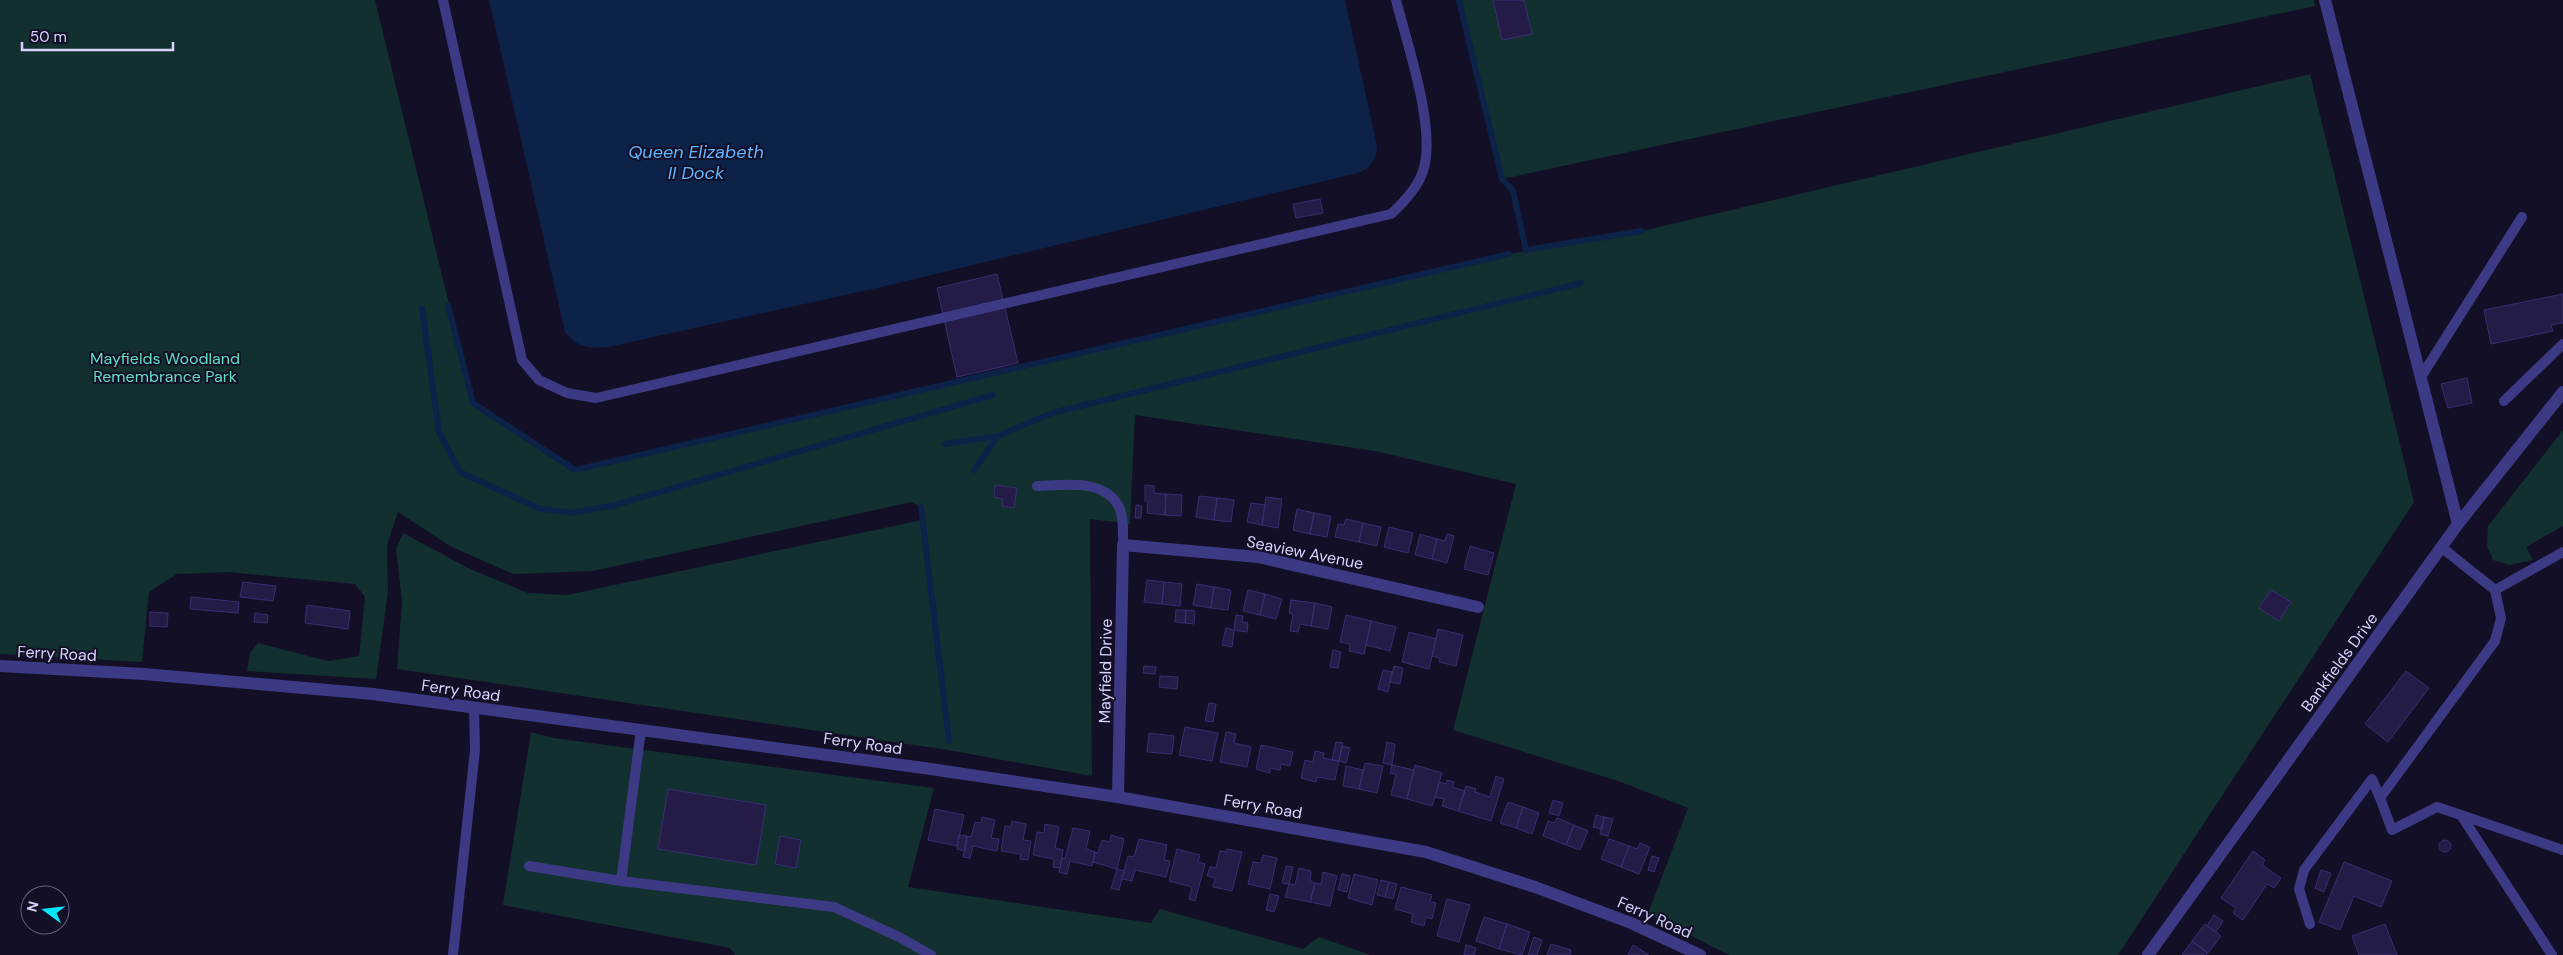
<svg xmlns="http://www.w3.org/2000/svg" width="2563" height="955" font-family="'DM Sans',sans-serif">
<rect width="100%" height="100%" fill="#130f26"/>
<!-- green -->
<path fill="#12302f" d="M 0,0 L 375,0 L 473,403 L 575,470 L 1509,254 L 1642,231 L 2310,74 L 2414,502 L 2118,955 L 1729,955 L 1648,914 L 1688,808 L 1618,781 L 1453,730 L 1516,484 L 1375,451 L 1135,415 L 1130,524 L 1090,519 L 1092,776 L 948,750 L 397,669 L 402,601 L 396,549 L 403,533 L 470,569 L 528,593 L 567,595 L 922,520 L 921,507 L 912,502 L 593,571 L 513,574 L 450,546 L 398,512 L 387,545 L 388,592 L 376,679 L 247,671 L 250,653 L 258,643 L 328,661 L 359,656 L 365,597 L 355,584 L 228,572 L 177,574 L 149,592 L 142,662 L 0,654 Z
M 1460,0 L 2314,0 L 2315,6 L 1502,179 Z
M 2563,430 L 2563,526 L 2526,547 L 2533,560 L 2510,565 L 2493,560 L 2487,546 L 2488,526 Z
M 531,732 L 553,738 L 934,788 L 908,887 L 1151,923 L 1160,909 L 1303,949 L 1319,937 L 1370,955 L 735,955 L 730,948 L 503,905 Z"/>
<!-- water -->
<path fill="#0c2248" d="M 489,0 L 1345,0 L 1377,146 C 1376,160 1371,168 1358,173 L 877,288 L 608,347 C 589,349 578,348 565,332 Z"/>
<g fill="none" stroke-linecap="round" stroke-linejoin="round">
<!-- stream -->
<path stroke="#0c2248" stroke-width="6" d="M 1459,0 L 1502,179 L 1513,191 L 1526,250 L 1642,231
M 448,305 L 473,403 L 575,470 L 1509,254
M 422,308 L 439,432 L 460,472 L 538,508 L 571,513 L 615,505 L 993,395
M 945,444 L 998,436 L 1052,413 L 1581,283
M 974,470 L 998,436
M 921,507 L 949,741"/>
</g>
<!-- building -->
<path fill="#241b47" stroke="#3b2d73" d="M 1493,0 L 1524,0 L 1532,34 L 1502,40 Z
M 1320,199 L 1323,213 L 1296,218 L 1293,204 Z
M 997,274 L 1018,363 L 957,377 L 937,288 Z
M 2563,294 L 2563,323 L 2551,325 L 2553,331 L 2491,344 L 2484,310 Z
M 2467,378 L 2472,403 L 2448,408 L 2441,384 Z
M 995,485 L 1017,488 L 1014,508 L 1002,506 L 1003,499 L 994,497 Z
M 1145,485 L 1154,486 L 1154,493 L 1166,494 L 1165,515 L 1147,513 L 1148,501 L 1145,501 Z
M 1166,494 L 1182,495 L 1181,516 L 1165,515 Z
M 1199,496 L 1217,498 L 1214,520 L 1196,517 Z
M 1266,497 L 1282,499 L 1278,528 L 1262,525 Z
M 1217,498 L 1234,500 L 1231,522 L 1214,520 Z
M 1251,503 L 1265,505 L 1262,525 L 1247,522 Z
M 1136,505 L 1142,506 L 1141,518 L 1135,518 Z
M 1297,509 L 1314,513 L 1310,534 L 1293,530 Z
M 1314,513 L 1331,516 L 1327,537 L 1310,534 Z
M 1346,519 L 1363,523 L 1359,542 L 1335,537 L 1338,524 L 1344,525 Z
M 1363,523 L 1381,527 L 1377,546 L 1359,542 Z
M 1389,527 L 1413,533 L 1408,553 L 1384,547 Z
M 1420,534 L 1437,539 L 1432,559 L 1415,555 Z
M 1447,534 L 1454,536 L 1447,563 L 1432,559 L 1437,539 L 1445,541 Z
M 1470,546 L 1494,553 L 1488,575 L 1464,569 Z
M 1147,580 L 1164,582 L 1162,604 L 1144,602 Z
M 243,582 L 276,586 L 273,601 L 240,597 Z
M 1164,582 L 1182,584 L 1180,606 L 1162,604 Z
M 1197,584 L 1214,587 L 1211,608 L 1193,605 Z
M 1214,587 L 1231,590 L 1228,610 L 1211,608 Z
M 1248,590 L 1265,594 L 1260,615 L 1243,611 Z
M 2271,590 L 2291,602 L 2279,621 L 2259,608 Z
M 1265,594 L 1282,599 L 1276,619 L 1260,615 Z
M 191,597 L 239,602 L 238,613 L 190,609 Z
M 1291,600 L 1315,603 L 1311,626 L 1300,624 L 1298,632 L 1290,631 L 1293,614 L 1289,613 Z
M 1315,603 L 1332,607 L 1328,629 L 1311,626 Z
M 307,605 L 350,611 L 348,629 L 305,623 Z
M 1176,610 L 1186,610 L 1185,623 L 1175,622 Z
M 1186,610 L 1195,611 L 1194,624 L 1185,623 Z
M 150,612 L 168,613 L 167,627 L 150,626 Z
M 255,613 L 268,615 L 267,623 L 254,622 Z
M 1236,615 L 1243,616 L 1242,622 L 1248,623 L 1247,632 L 1234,630 Z
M 1346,615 L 1371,621 L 1364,654 L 1349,651 L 1350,644 L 1340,642 Z
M 1371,621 L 1396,627 L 1390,651 L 1366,645 Z
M 1226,628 L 1234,630 L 1232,647 L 1222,645 Z
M 1438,629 L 1463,635 L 1456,666 L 1439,662 L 1440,658 L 1432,656 Z
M 1409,632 L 1436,639 L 1429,669 L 1402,662 Z
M 1333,650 L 1341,652 L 1338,668 L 1330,667 Z
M 1144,666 L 1156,667 L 1155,674 L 1143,673 Z
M 1394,666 L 1403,668 L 1400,684 L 1390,682 Z
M 1383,670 L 1392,672 L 1388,692 L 1378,689 Z
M 2406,671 L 2429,688 L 2388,742 L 2365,724 Z
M 1160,676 L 1178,677 L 1177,689 L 1159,687 Z
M 1209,703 L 1216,704 L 1213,722 L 1205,721 Z
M 1185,727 L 1218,733 L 1212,761 L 1179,755 Z
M 1226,732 L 1236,734 L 1234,743 L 1251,747 L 1247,767 L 1220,762 Z
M 1149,733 L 1174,736 L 1172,754 L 1147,752 Z
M 1336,742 L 1343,743 L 1339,761 L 1332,760 Z
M 1387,742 L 1395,744 L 1392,765 L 1383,763 Z
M 1261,745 L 1293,752 L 1290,766 L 1281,764 L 1280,770 L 1270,768 L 1270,773 L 1256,769 Z
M 1342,746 L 1350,748 L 1346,763 L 1339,761 Z
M 1315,751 L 1324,753 L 1323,758 L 1339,761 L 1335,780 L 1317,777 L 1316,782 L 1301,778 L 1305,760 L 1313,762 Z
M 1365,763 L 1383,766 L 1377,793 L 1359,789 Z
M 1392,765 L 1414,770 L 1407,799 L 1391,795 L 1396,774 L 1390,773 Z
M 1415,765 L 1442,773 L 1432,806 L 1407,799 Z
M 1346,766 L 1363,770 L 1359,789 L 1343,786 Z
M 1496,776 L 1504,779 L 1491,821 L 1458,811 L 1466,786 L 1476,789 L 1475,792 L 1490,797 Z
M 1447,780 L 1454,782 L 1452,787 L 1465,791 L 1458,811 L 1442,806 L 1444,799 L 1435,797 L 1439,782 L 1446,784 Z
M 668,789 L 766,805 L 756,865 L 658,849 Z
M 1553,800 L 1563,803 L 1559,816 L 1549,813 Z
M 1508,802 L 1523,807 L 1516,828 L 1500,823 Z
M 1523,807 L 1539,813 L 1532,834 L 1516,828 Z
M 935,809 L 964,815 L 957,846 L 928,840 Z
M 1596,815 L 1604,817 L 1602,829 L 1593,827 Z
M 982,817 L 995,820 L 991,838 L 999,839 L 997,851 L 973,846 L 970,858 L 963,857 L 967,836 L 971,837 L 975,822 L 981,823 Z
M 1604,817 L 1613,819 L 1608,836 L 1600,834 Z
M 1557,818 L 1574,825 L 1566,845 L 1543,836 L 1548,821 L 1554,823 Z
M 1012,821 L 1026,824 L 1023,840 L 1031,841 L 1028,860 L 1020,859 L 1021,854 L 1001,851 L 1005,826 L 1011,827 Z
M 1045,824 L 1059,827 L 1055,848 L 1063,850 L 1060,868 L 1053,867 L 1054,859 L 1033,855 L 1037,832 L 1044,833 Z
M 1574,825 L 1588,831 L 1580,850 L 1566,845 Z
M 1073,828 L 1090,831 L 1086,849 L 1095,852 L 1092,866 L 1070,861 L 1067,874 L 1059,872 L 1062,858 L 1065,859 Z
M 959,835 L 967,836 L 965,851 L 957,849 Z
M 1111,835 L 1124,839 L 1117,869 L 1093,862 L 1095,852 L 1098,853 L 1102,840 L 1110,842 Z
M 780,836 L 801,840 L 796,868 L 775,864 Z
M 1139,839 L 1167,845 L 1164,860 L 1170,861 L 1166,877 L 1135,870 L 1132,881 L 1122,879 L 1128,856 L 1134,857 Z
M 1609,839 L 1629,846 L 1621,867 L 1601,859 Z
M2439 846a6 6 0 1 1 12 0a6 6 0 1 1-12 0Z
M 1640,843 L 1650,847 L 1639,874 L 1621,867 L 1629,846 L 1637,849 Z
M 1177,849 L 1200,855 L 1198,862 L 1205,864 L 1195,901 L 1189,899 L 1192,887 L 1169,881 Z
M 1227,849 L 1242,852 L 1232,891 L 1213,887 L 1215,878 L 1207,876 L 1210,867 L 1216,868 L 1220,851 L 1227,852 Z
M 2253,851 L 2265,860 L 2262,865 L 2281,878 L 2274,888 L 2267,884 L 2243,920 L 2233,913 L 2236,908 L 2221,898 Z
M 1263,855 L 1277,858 L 1270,889 L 1248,884 L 1253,862 L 1261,863 Z
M 1652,856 L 1659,858 L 1654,872 L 1648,870 Z
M 2344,862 L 2392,881 L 2381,907 L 2354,896 L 2340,930 L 2319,922 Z
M 1286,866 L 1293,867 L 1289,884 L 1282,883 Z
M 1299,868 L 1311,871 L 1310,881 L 1315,883 L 1310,902 L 1285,897 L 1289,884 L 1295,885 Z
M 1117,869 L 1124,871 L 1119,890 L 1111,888 Z
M 2321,870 L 2331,873 L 2324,892 L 2315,888 Z
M 1323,872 L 1337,876 L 1330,906 L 1310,902 L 1315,883 L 1321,884 Z
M 1342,874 L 1350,876 L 1347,892 L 1338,890 Z
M 1354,874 L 1378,880 L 1372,905 L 1348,898 Z
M 1381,880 L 1389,882 L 1385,897 L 1377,895 Z
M 1389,882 L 1397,884 L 1393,899 L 1385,897 Z
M 1401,887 L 1432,895 L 1430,902 L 1436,903 L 1432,919 L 1426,917 L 1424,926 L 1411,922 L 1413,914 L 1395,909 Z
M 1270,894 L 1279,896 L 1274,912 L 1266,910 Z
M 1447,899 L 1470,905 L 1459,942 L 1437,936 Z
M 2214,915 L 2223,921 L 2216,932 L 2207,926 Z
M 1484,917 L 1507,924 L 1499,949 L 1476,941 Z
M 1507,924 L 1530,932 L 1522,955 L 1499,949 Z
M 2205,924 L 2221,936 L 2208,953 L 2192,941 Z
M 2385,924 L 2397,955 L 2359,955 L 2352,936 Z
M 1534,937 L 1542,940 L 1537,955 L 1528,955 Z
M 2192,941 L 2208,953 L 2206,955 L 2182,955 Z
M 1551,944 L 1571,950 L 1570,955 L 1547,955 Z
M 1466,945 L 1476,948 L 1474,955 L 1464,955 Z
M 1633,945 L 1649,955 L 1628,955 Z"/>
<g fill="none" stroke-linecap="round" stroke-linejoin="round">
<!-- service -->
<path stroke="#3d3a85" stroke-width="10" d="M 443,0 L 522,360 L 539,380 L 567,393 L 596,398 L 1391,214 C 1403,203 1418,187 1423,171 C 1437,130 1407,44 1396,0
M 2421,377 L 2522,217
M 2504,401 L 2563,344
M 1037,486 C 1062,485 1105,478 1119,507 C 1124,518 1123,533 1123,545
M 2441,547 L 2495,590 L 2501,618 L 2495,641 L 2380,798 L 2392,830 L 2437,807 L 2461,815 L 2552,955
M 2495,590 L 2563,552
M 641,730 L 621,881 L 834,907 L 899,937 L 931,955
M 2461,815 L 2563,850
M 529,866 L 621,881
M 2310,924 L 2299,889 L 2304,870 L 2372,779 L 2380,798
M 453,955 L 475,750 L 474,708"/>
<!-- minor -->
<path stroke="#3d3a85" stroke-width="12" d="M 2325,0 L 2458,524
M 1118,797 L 1123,545 L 1258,557 L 1478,607
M 2148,955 L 2458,524 L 2563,392"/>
<!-- tertiary -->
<path stroke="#3d3a85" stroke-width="12" d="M 0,666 L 144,674 L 373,694 L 924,768 L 1118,797 L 1426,852 L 1535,887 L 1631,923 L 1700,955"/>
</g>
<g text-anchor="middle" stroke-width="4" stroke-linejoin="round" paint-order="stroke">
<!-- park labels -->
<g font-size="16" fill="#5fe0c0" stroke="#130f26">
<text x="165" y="364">Mayfields Woodland<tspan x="165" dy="18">Remembrance Park</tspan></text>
</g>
<!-- street labels -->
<g font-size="16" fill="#d9d4ff" stroke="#130f26">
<text transform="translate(1305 552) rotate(11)" y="6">Seaview Avenue</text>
<text transform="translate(57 653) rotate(3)" y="6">Ferry Road</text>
<text transform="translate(2339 662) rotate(-54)" y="6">Bankfields Drive</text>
<text transform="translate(1105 671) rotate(-89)" y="6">Mayfield Drive</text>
<text transform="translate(461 690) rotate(8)" y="6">Ferry Road</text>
<text transform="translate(863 743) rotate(8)" y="6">Ferry Road</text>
<text transform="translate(1263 806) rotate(10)" y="6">Ferry Road</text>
<text transform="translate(1655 917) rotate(24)" y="6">Ferry Road</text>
</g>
<!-- water labels -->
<g font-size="18" font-style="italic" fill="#62b6ff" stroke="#130f26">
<text x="696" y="158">Queen Elizabeth<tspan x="696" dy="21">II Dock</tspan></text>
</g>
</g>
<!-- north arrow -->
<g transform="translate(45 910) rotate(285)"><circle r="24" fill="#130f26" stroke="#625e7d"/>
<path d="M0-4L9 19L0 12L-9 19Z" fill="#00e5ff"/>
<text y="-8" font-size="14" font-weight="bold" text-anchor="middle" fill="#d9d4ff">N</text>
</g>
<!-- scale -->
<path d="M22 42v8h151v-8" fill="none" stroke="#d9d4ff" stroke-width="2.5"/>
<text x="30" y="42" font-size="15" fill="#d9d4ff" stroke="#130f26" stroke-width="4" paint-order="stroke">50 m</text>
</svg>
